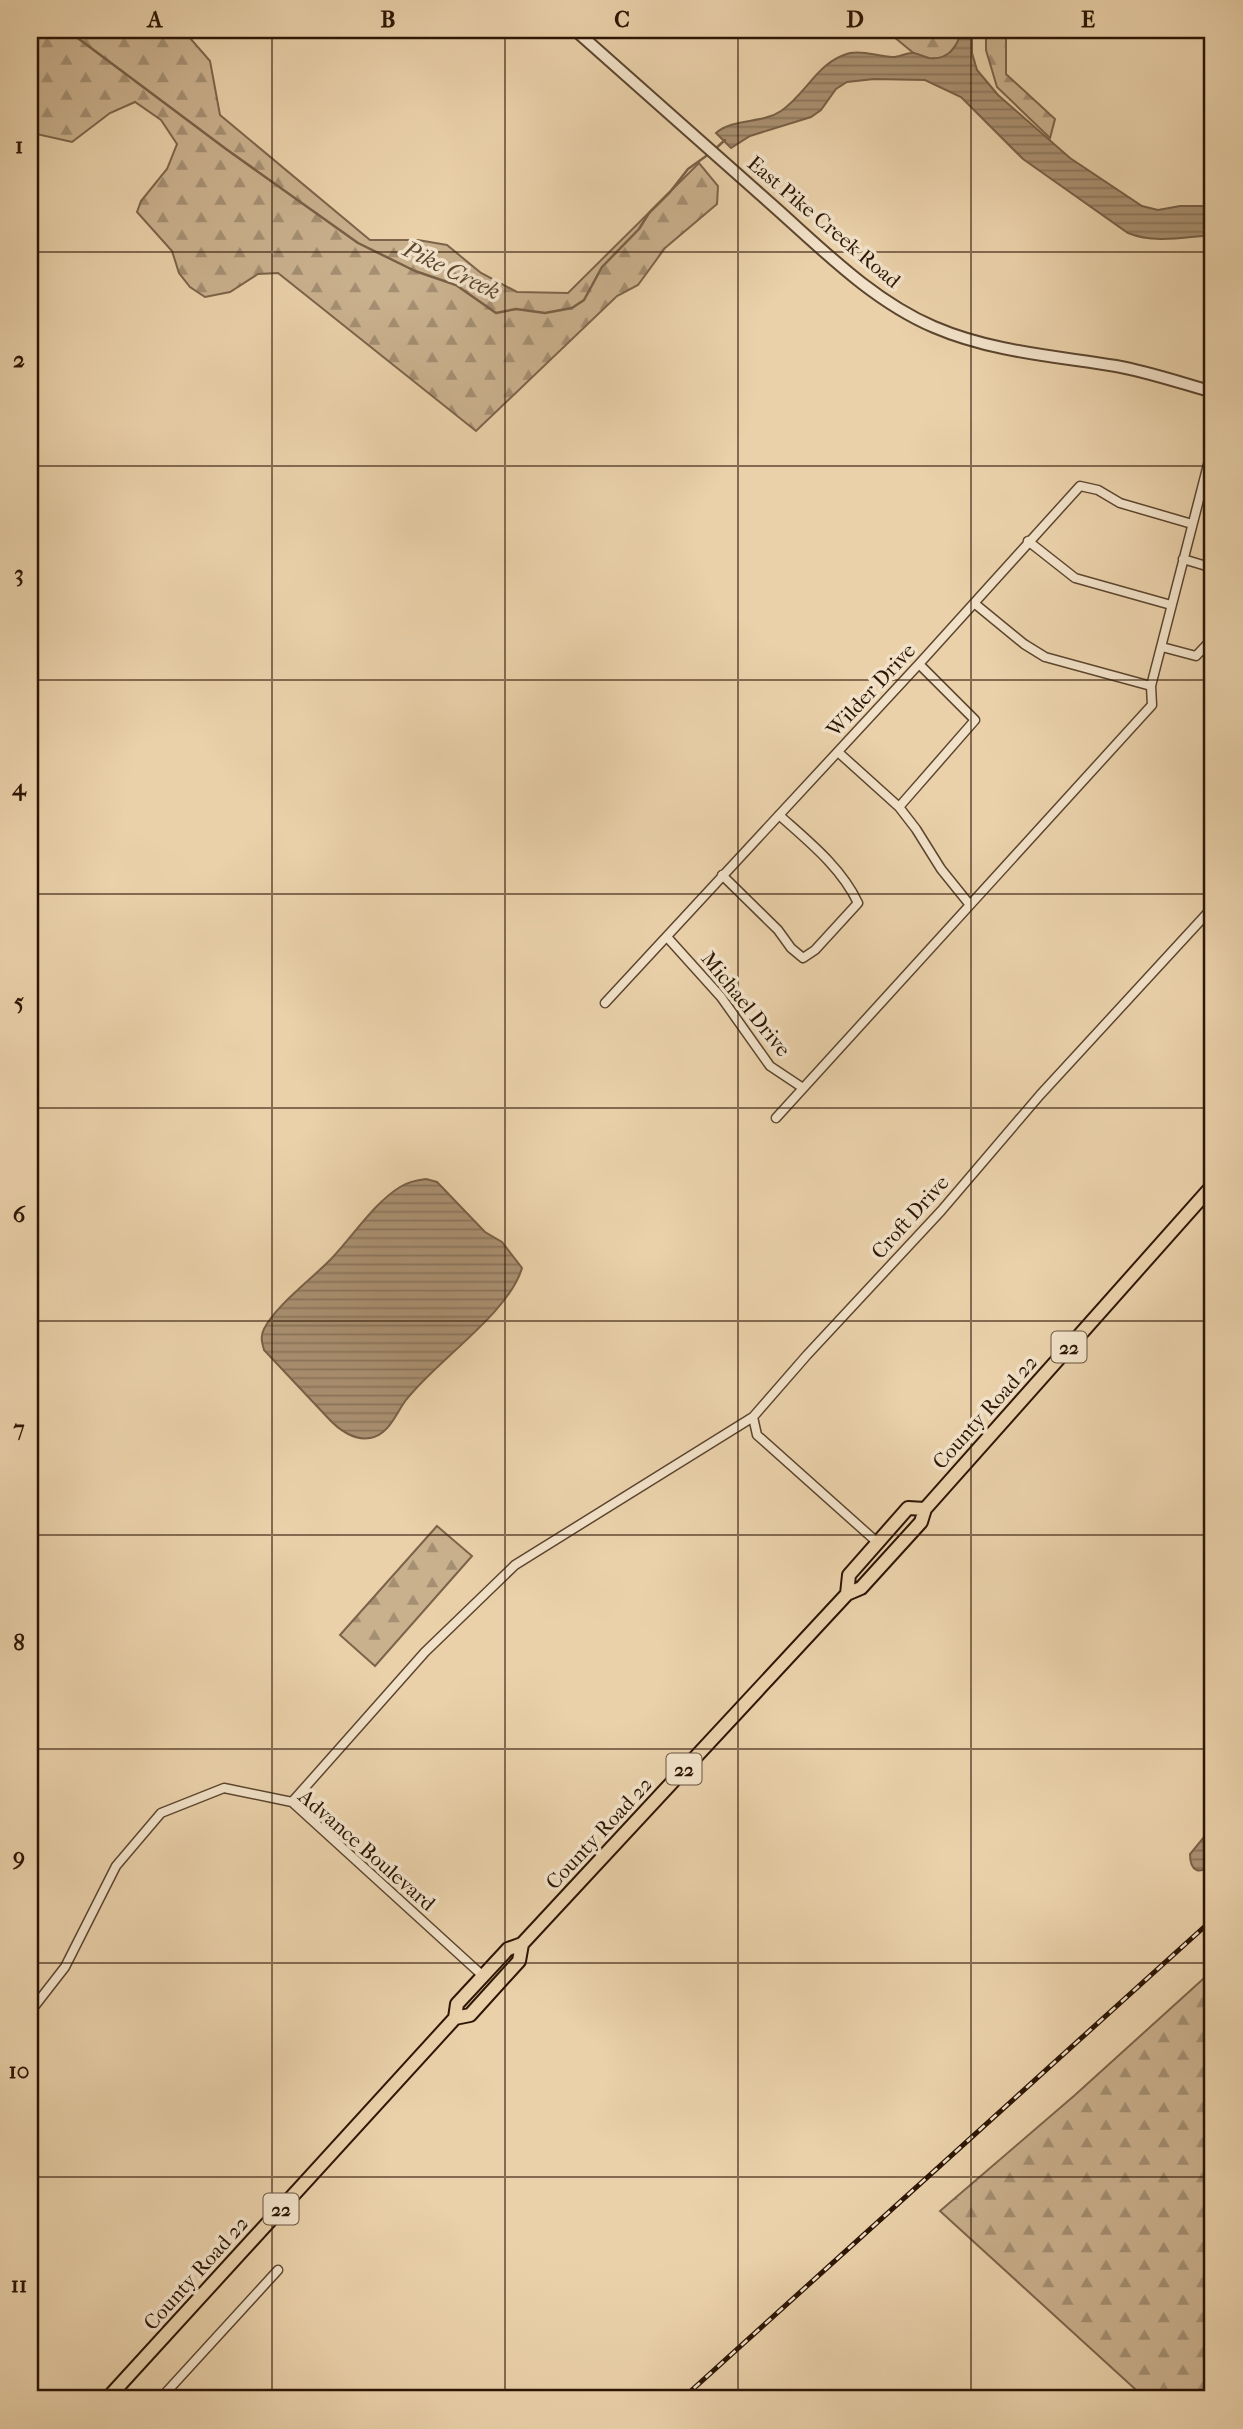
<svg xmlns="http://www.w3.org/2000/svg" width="1243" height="2429" font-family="'IM FELL French Canon',serif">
<defs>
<pattern id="forest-firs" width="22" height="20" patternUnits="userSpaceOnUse" patternTransform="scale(1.75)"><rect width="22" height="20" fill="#cab18e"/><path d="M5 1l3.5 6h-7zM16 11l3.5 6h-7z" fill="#a48f72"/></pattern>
<pattern id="water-rules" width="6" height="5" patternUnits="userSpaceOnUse" patternTransform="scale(1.75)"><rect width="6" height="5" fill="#aa9172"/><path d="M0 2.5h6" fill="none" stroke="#8b755c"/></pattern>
</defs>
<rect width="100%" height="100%" fill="#ead1aa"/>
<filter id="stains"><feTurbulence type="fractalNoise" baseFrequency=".00286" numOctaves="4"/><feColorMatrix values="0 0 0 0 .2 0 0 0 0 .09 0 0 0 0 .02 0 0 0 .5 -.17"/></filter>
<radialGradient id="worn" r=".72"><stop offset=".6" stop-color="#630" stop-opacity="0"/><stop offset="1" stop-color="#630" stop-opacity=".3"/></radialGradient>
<!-- forest -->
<path fill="url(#forest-firs)" stroke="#7c644a" stroke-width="2" d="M 30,30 L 183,30 L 210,61 L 220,115 L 370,240 L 418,240 L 447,245 L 481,273 L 517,292 L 568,293 L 699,163 L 718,186 L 717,204 L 665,248 L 638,285 L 617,296 L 476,431 L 278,273 L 258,274 L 230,292 L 205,297 L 190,287 L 179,273 L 172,251 L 137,212 L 141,201 L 167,169 L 177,144 L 161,120 L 135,102 L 110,113 L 72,142 L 32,133 Z
M 870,30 L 962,30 L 962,37 L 944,60 L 922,60 L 888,32 L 874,34 Z
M 986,30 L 1006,30 L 1006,74 L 1055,119 L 1050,138 L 997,87 L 986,50 Z
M 437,1526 L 472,1556 L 375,1666 L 340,1635 Z
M 1213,1970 L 1213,2399 L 1146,2399 L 940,2211 L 1075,2095 Z"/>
<!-- water -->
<path fill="url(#water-rules)" stroke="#786046" stroke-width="2" d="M 960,30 L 972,30 L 972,53 L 977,70 L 998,95 L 1070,158 L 1142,206 L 1158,210 L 1180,206 L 1213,206 L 1213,235 C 1184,237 1155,244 1128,233 L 1023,159 L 961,97 L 925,80 L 874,79 L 847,82 L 836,89 L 821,110 L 811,117 L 750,136 L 731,148 L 716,133 C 733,118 762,124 781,111 C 807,93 818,61 850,53 C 865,50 878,57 893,57 C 900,57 907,52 914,53 C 919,54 924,57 929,58 C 948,60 959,47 960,30 Z
M 426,1179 L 437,1182 L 485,1232 L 502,1242 L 522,1268 C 509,1313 436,1361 406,1400 C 396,1413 389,1435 370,1438 C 354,1441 338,1429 328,1418 L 264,1350 C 262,1342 260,1337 264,1329 C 275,1306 313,1278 332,1258 C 353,1236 374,1203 400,1187 C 408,1182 417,1180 426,1179 Z
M 1213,1826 L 1213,1865 C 1200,1874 1190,1873 1190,1854 Z"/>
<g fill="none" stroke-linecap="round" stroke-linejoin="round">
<!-- stream -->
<path stroke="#786046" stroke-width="2.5" d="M 67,30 L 226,149 L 358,243 L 415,271 L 456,285 L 496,313 L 516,309 L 545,313 L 572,308 L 584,300 L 602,267 L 639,229 L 649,213 L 670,192 L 688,169 L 709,154
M 714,150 L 725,140"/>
<!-- minor casing -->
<g stroke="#5c452e" stroke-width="11">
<path id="minor" d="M 1028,541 L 1075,578 L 1171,605
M 1183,559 L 1213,568
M 974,603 L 1024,644 L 1045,657 L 1151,686
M 1162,647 L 1196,656 L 1213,638
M 838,752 L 899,807 L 916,829 L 941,869 L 970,905
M 899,807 L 975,720 L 919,664
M 722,875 L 778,930 L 791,948 L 803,958 L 815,950 L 858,903 C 841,867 808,841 779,815
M 667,937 L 721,997 L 770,1066 L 803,1088
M 605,1003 L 919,664 L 1080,486 L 1098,490 L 1120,503 L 1192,524
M 776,1118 L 1152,705 L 1151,686 L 1213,445
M 878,1543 L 757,1435 L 753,1417 L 807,1355 L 941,1211 L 1040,1095 L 1213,907
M 292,1802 L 425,1652 L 515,1565 L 753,1417
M 30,2012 L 65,1967 L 116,1866 L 161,1813 L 224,1788 L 292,1802 L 483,1976
M 160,2399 L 278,2270"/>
</g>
<!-- tertiary casing -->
<g stroke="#5c452e" stroke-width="14">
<path id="tertiary" d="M 575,30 C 640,88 705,145 770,203 C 821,248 871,300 934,327 C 992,352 1055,356 1116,366 C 1149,372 1181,383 1213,392"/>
</g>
<!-- primary casing -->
<g stroke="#2d1605" stroke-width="16">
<path id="primary" d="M 847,1594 L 849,1575 L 908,1508 L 925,1509
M 455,2018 L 457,2004 L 508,1949 L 522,1944 L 847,1594 L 861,1588 L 921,1522 L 925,1509 L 1213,1185
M 107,2399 L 455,2018 L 470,2015 L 519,1961 L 522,1944"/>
</g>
<!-- minor -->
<use href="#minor" stroke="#f1e1c8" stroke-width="8"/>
<!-- tertiary -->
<use href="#tertiary" stroke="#f1e1c8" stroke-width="10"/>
<!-- primary -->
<use href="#primary" stroke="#ead1aa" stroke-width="12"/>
<!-- rail casing -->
<g stroke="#2d1605" stroke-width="5">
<path id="rail" d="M 682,2399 L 1213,1919"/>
</g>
<!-- rail -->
<use href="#rail" stroke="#f1e1c8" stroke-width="2.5" stroke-dasharray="8" stroke-linecap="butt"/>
</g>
<!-- grid -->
<path fill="none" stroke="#2d1605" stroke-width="2" stroke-opacity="0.55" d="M 272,30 L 272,2399M 505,30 L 505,2399M 738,30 L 738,2399M 971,30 L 971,2399M 30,252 L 1213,252M 30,466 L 1213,466M 30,680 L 1213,680M 30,894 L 1213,894M 30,1108 L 1213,1108M 30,1321 L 1213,1321M 30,1535 L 1213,1535M 30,1749 L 1213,1749M 30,1963 L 1213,1963M 30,2177 L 1213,2177"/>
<g text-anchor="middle" stroke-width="7" stroke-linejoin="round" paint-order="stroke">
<!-- shield labels -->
<g fill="#f1e1c8" stroke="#685340" stroke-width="2">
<rect x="1051.5" y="1331.5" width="35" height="31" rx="5"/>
<rect x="666.5" y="1753.5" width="35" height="31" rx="5"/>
<rect x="263.5" y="2193.5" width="35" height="31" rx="5"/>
</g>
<g font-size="19" font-weight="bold" fill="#2d1605">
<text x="1069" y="1354">22</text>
<text x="684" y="1776">22</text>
<text x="281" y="2216">22</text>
</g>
<!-- street labels -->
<g font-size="21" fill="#2d1605" stroke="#f1e1c8">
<text transform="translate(824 222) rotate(40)" y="7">East Pike Creek Road</text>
<text transform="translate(871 690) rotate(-47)" y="7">Wilder Drive</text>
<text transform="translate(746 1004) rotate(51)" y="7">Michael Drive</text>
<text transform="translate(910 1217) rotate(-48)" y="7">Croft Drive</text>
<text transform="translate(985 1412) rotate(-48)" y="7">County Road 22</text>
<text transform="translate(599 1833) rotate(-47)" y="7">County Road 22</text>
<text transform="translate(367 1850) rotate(41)" y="7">Advance Boulevard</text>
<text transform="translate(196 2273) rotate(-48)" y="7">County Road 22</text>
</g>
<!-- water labels -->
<g font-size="23" font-style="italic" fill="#5f4731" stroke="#f1e1c8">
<text transform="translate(452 270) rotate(26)" y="8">Pike Creek</text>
</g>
</g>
<!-- margin -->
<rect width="1243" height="2429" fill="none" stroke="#ead1aa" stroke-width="77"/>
<rect x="38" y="38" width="1166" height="2352" fill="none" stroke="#2d1605" stroke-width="2.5"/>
<g font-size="23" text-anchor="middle" font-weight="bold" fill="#2d1605">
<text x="155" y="27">A</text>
<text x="388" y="27">B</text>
<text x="622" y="27">C</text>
<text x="855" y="27">D</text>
<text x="1088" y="27">E</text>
<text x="19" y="153">1</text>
<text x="19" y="367">2</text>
<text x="19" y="581">3</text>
<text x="19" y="795">4</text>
<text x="19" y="1009">5</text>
<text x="19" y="1222">6</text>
<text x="19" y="1436">7</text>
<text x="19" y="1650">8</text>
<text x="19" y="1864">9</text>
<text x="19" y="2078">10</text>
<text x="19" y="2292">11</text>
</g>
<rect width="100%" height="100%" filter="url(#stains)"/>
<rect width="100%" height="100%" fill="url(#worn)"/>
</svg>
